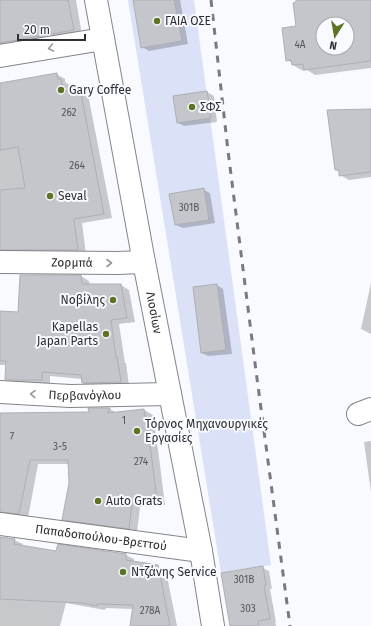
<svg xmlns="http://www.w3.org/2000/svg" width="371" height="626" font-family="'Fira Sans',sans-serif">
<rect width="100%" height="100%" fill="#f8faff"/>
<!-- green -->
<path fill="#dbe1f6" d="M 128,0 L 194,0 L 271,565 L 221,573 Z"/>
<!-- shadow -->
<path fill="#0003" fill-rule="evenodd" d="M 0,0 L 76,0 L 82,35 L 0,45 Z
M 134,0 L 180,0 L 188,44 L 149,51 L 142,47 Z
M 297,0 L 371,0 L 371,68 L 315,75 L 307,70 L 303,71 L 293,65 L 293,63 L 287,60 L 298,27 ZM 323,24 L 347,24 L 347,48 L 323,48 Z
M 56,74 L 65,79 L 65,82 L 69,85 L 70,91 L 80,90 L 88,94 L 112,218 L 82,223 L 86,254 L 0,258 L 0,84 Z
M 207,92 L 214,96 L 217,122 L 184,126 L 178,123 Z
M 371,110 L 371,177 L 349,180 L 340,175 L 340,172 L 336,170 Z
M 204,190 L 210,193 L 215,223 L 183,228 L 176,225 Z
M 81,276 L 89,281 L 90,285 L 121,285 L 129,290 L 135,322 L 119,324 L 125,363 L 126,363 L 129,386 L 92,388 L 83,383 L 82,379 L 50,376 L 50,384 L 15,384 L 6,379 L 7,365 L 0,365 L 0,312 L 19,313 Z
M 371,283 L 371,334 L 361,329 Z
M 217,285 L 223,289 L 232,354 L 208,356 L 202,353 Z
M 110,409 L 117,413 L 144,410 L 153,415 L 159,457 L 165,505 L 140,507 L 137,533 L 72,524 L 63,519 L 70,483 L 69,464 L 38,464 L 28,518 L 0,520 L 0,414 L 90,413 Z
M 371,441 L 371,492 L 364,442 Z
M 0,538 L 14,540 L 23,544 L 22,546 L 57,552 L 126,555 L 134,559 L 134,562 L 158,566 L 166,571 L 177,626 L 133,626 L 133,609 L 106,608 L 105,610 L 66,603 L 60,626 L 0,626 Z
M 263,568 L 269,571 L 272,589 L 270,589 L 276,622 L 275,623 L 276,626 L 232,626 Z"/>
<!-- building -->
<path fill="#c5c6cb" stroke="#aeafb4" fill-rule="evenodd" d="M 0,0 L 68,0 L 74,30 L 0,43 Z
M 133,0 L 174,0 L 182,41 L 141,48 Z
M 296,0 L 371,0 L 371,61 L 304,70 L 303,64 L 292,65 L 291,60 L 286,61 L 282,28 L 296,26 L 293,3 L 296,2 ZM 323,24 L 347,24 L 347,48 L 323,48 Z
M 57,73 L 58,79 L 61,79 L 63,92 L 80,88 L 104,214 L 74,219 L 78,250 L 0,250 L 0,190 L 25,188 L 18,147 L 0,150 L 0,83 Z
M 207,91 L 211,118 L 177,123 L 173,96 Z
M 371,109 L 371,172 L 339,176 L 339,170 L 335,170 L 327,110 Z
M 204,188 L 209,220 L 175,225 L 169,194 Z
M 20,275 L 81,275 L 82,284 L 121,284 L 127,318 L 111,320 L 116,358 L 117,357 L 121,381 L 121,382 L 82,383 L 81,375 L 42,372 L 42,380 L 5,380 L 6,361 L 0,361 L 0,311 L 18,312 Z
M 217,284 L 226,350 L 201,353 L 193,287 Z
M 88,408 L 110,408 L 108,413 L 144,409 L 151,452 L 157,501 L 132,503 L 129,529 L 62,520 L 69,483 L 68,460 L 30,460 L 19,514 L 0,512 L 0,413 L 89,412 Z
M 0,537 L 15,539 L 14,544 L 56,551 L 58,544 L 126,554 L 126,560 L 158,565 L 170,626 L 130,626 L 133,605 L 97,604 L 97,606 L 82,603 L 0,599 Z
M 263,566 L 266,585 L 264,586 L 270,619 L 258,621 L 259,626 L 230,626 L 221,573 Z"/>
<g fill="none" stroke-linecap="round" stroke-linejoin="round">
<!-- street casing -->
<g stroke="#838589" stroke-width="24">
<g id="street">
<path d="M 0,56 L 103,39"/>
<path id="s1" d="M 0,262 L 117,263 L 144,262"/>
<path id="s2" d="M 0,392 L 70,396 L 170,394"/>
<path d="M 358,414 L 371,409"/>
<path id="s3" d="M 0,524 L 201,551"/>
</g>
</g>
<!-- secondary casing -->
<g stroke="#838589" stroke-width="24">
<g id="secondary">
<path id="s4" d="M 96,0 L 144,262 L 201,551 L 213,626"/>
</g>
</g>
<!-- street -->
<use href="#street" stroke="#fff" stroke-width="22"/>
<!-- secondary -->
<use href="#secondary" stroke="#fff" stroke-width="22"/>
<!-- rail -->
<path stroke="#787a7d" stroke-width="3" stroke-dasharray="7 7" stroke-linecap="butt" d="M 211,0 L 228,151 L 256,371 L 290,626"/>
</g>
<!-- one-way arrows -->
<defs><path id="oneway-chevron" d="M-2-3.5L2.5 0L-2 3.5" fill="none" stroke-width="1.6" stroke-linecap="round" stroke-linejoin="round"/></defs>
<g stroke="#969798">
<use href="#oneway-chevron" transform="translate(51 48) rotate(170)"/>
<use href="#oneway-chevron" transform="translate(109 263)"/>
<use href="#oneway-chevron" transform="translate(33 394) rotate(-177)"/>
</g>
<!-- markers -->
<g fill="#5e7425" stroke="#f8faff" stroke-width="1.5">
<circle cx="157" cy="21" r="4"/>
<circle cx="61" cy="90" r="4"/>
<circle cx="192" cy="107" r="4"/>
<circle cx="50" cy="196" r="4"/>
<circle cx="113" cy="300" r="4"/>
<circle cx="106" cy="334" r="4"/>
<circle cx="137" cy="431" r="4"/>
<circle cx="98" cy="501" r="4"/>
<circle cx="123" cy="572" r="4"/>
</g>
<g text-anchor="middle" stroke-width="4" stroke-linejoin="round" paint-order="stroke">
<!-- number labels -->
<g font-size="10" fill="#545558">
<text x="300" y="48">4Α</text>
<text x="69" y="116">262</text>
<text x="77" y="169">264</text>
<text x="189" y="211">301Β</text>
<text x="124" y="424">1</text>
<text x="12" y="440">7</text>
<text x="60" y="450">3-5</text>
<text x="141" y="465">274</text>
<text x="244" y="583">301Β</text>
<text x="248" y="612">303</text>
<text x="150" y="614">278Α</text>
</g>
<!-- poi labels -->
<g font-size="12" fill="#2e2f31" stroke="#f8faff" text-anchor="start">
<text x="165" y="25">ΓΑΙΑ ΟΣΕ</text>
<text x="69" y="94">Gary Coffee</text>
<text x="200" y="111">ΣΦΣ</text>
<text x="58" y="200">Seval</text>
<text x="105" y="304" text-anchor="end">Νοβίλης</text>
<text x="98" y="331" text-anchor="end">Kapellas<tspan x="98" dy="14">Japan Parts</tspan></text>
<text x="145" y="428">Τόρνος Μηχανουργικές<tspan x="145" dy="14">Εργασίες</tspan></text>
<text x="106" y="505">Auto Grats</text>
<text x="131" y="576">Ντζάνης Service</text>
</g>
<!-- street labels -->
<g font-size="12" fill="#2e2f31" stroke="#f8faff">
<text dy="4" stroke="none"><textPath href="#s1" startOffset="72">Ζορμπά</textPath></text>
<text dy="4" stroke="none"><textPath href="#s4" startOffset="318">Λιοσίων</textPath></text>
<text dy="4" stroke="none"><textPath href="#s2" startOffset="85">Περβανόγλου</textPath></text>
<text dy="4" stroke="none"><textPath href="#s3" startOffset="102">Παπαδοπούλου-Βρεττού</textPath></text>
</g>
</g>
<!-- north arrow -->
<g transform="translate(335 36) rotate(191)"><circle r="19" fill="#f8faff" stroke="#a7a9ad"/>
<path d="M0-3L7 15L0 10L-7 15Z" fill="#5e7425"/>
<text y="-6" font-size="11" font-weight="bold" text-anchor="middle" fill="#2e2f31">N</text>
</g>
<!-- scale -->
<path d="M18 34v6h67v-6" fill="none" stroke="#2e2f31" stroke-width="2"/>
<text x="24" y="34" font-size="12" fill="#2e2f31" stroke="#f8faff" stroke-width="3" paint-order="stroke">20 m</text>
</svg>
